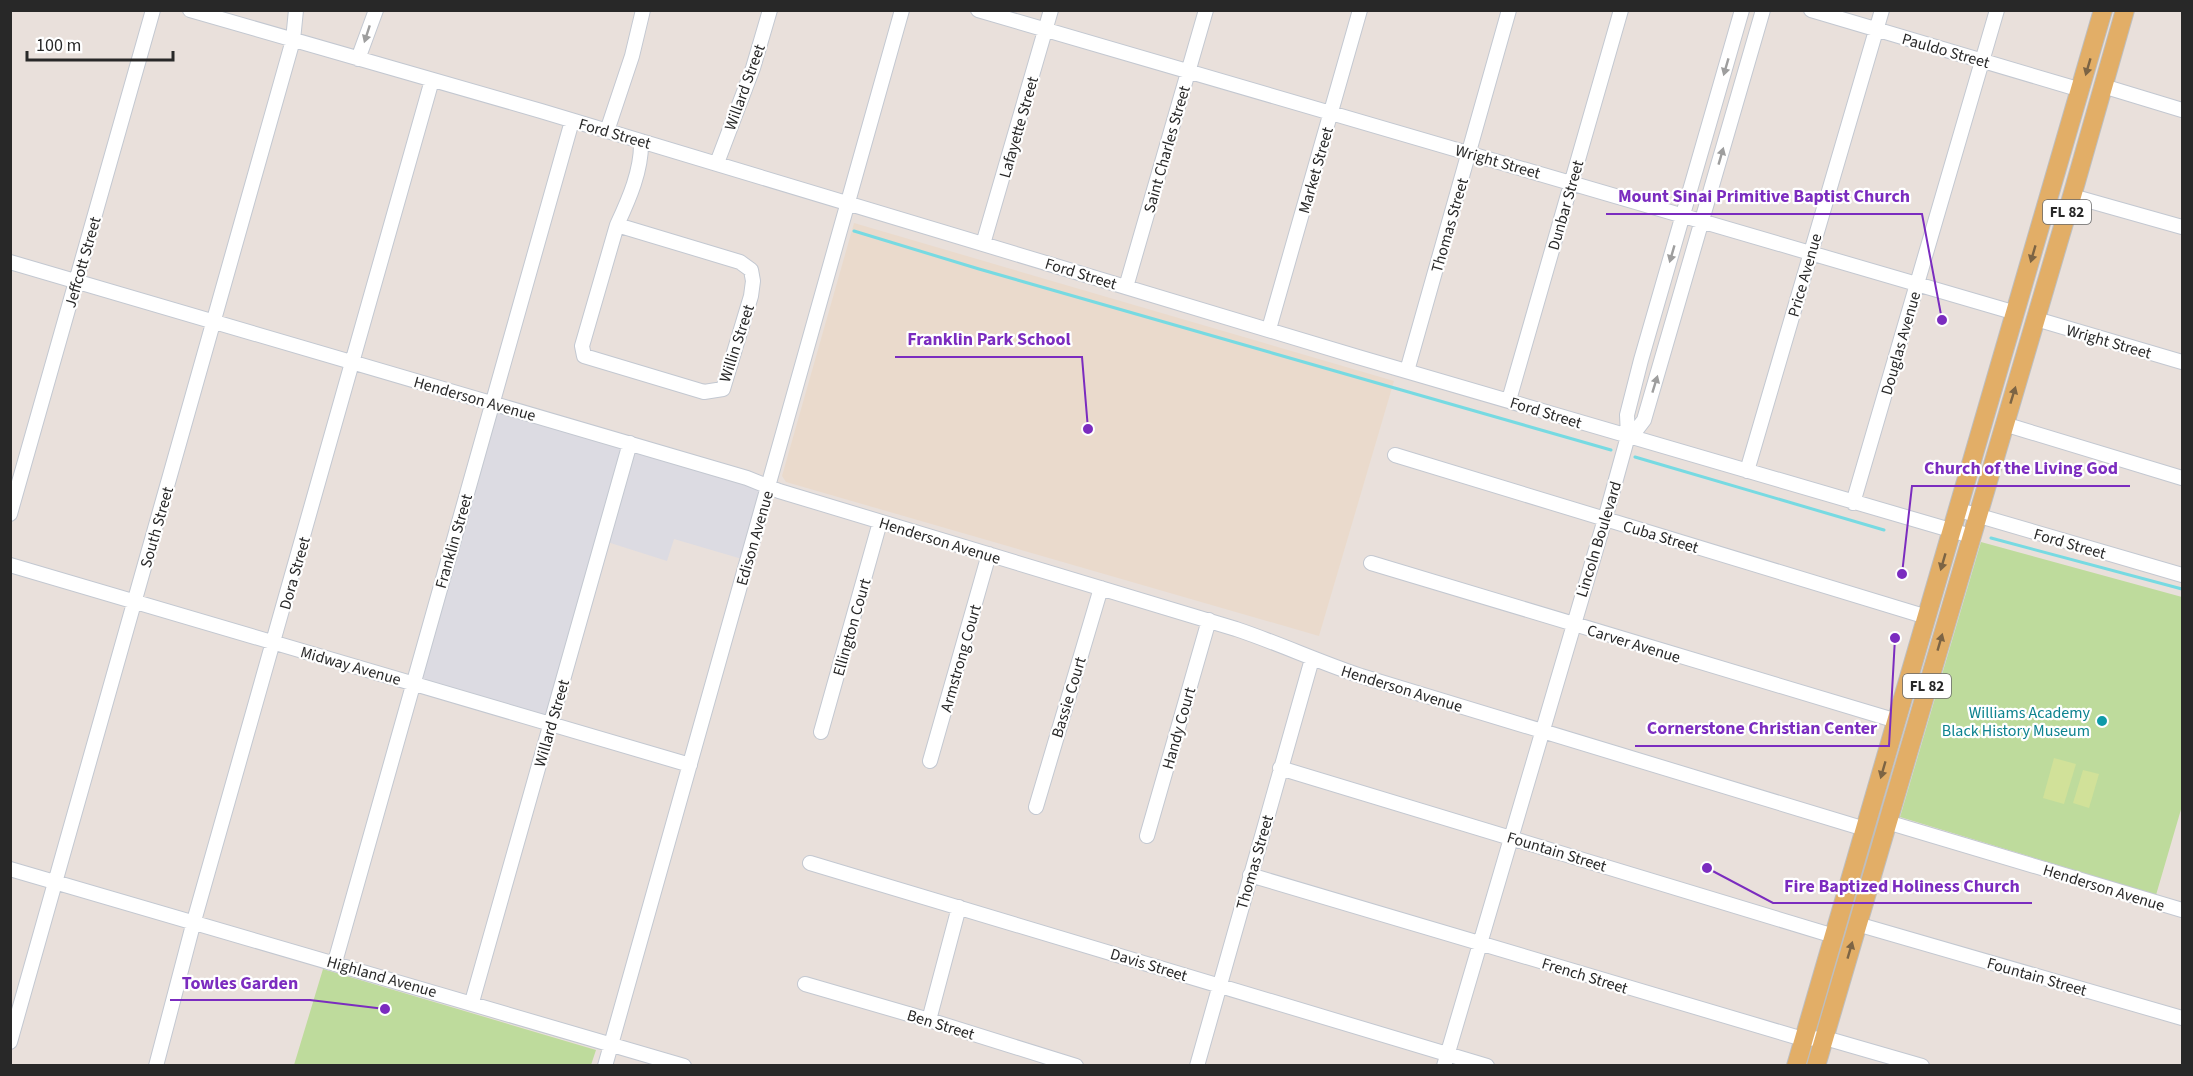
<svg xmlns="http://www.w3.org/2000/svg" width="2193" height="1076" font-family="'Source Sans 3',sans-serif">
<rect width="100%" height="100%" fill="#e9e0db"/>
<!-- industrial -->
<path fill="#dcdbe2" d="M 492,407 L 761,489 L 742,559 L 674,539 L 667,561 L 601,540 L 549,728 L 413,688 Z"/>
<!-- education -->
<path fill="#eadacc" d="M 854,223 L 1394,381 L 1319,636 L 786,482 L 782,476 Z"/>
<!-- green -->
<path fill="#bedb9c" d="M 1981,542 L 2182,597 L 2182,806 L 2156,895 L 1900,817 Z
M 323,969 L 596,1050 L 591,1065 L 294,1065 Z"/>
<!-- pitch -->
<path fill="#d1e199" d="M 2054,758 L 2076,764 L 2064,804 L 2043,798 Z
M 2083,770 L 2099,774 L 2089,808 L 2073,803 Z"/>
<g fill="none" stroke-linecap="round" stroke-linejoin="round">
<!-- stream -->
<path stroke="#77dae2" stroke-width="3" d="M 854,231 L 979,269 L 1611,450
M 1635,457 L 1884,530
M 1991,538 L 2182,589"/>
<!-- minor casing -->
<g stroke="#c3c8d1" stroke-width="16">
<path id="minor" d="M 190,10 L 541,111 L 1358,357 L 1971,536
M 978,10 L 2016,313
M 1811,10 L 2081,90
M 358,59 L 376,10
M 2103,86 L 2182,110
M 607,131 L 632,56 L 643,10
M 717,163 L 753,68 L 770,10
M 2072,196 L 2182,227
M 617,225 L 740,262 L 751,270 L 753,281 L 751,296 L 723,389 L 704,392 L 584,356 L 582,346 Z
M 617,225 C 629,199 642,170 641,141
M 983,244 L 1051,10
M 10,262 L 747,478 L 779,491 L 1236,629 C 1278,643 1319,662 1361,676 L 1865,829
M 1126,287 L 1206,10
M 2036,319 L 2182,362
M 1269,329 L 1360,10
M 1407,371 L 1509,10
M 1509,400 L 1621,10
M 2004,424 L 2182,478
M 1631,437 L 1644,420 L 1763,10
M 1395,455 L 1927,617
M 1747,471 L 1882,10
M 1853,503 L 1997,10
M 1959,510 L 2182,575
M 10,514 L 153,10
M 1371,563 L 1897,721
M 10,565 L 690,765
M 821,732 L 880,522
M 930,761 L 989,554
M 1280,768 L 1834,936
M 1036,807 L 1101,588
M 1887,822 L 2182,910
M 1147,836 L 1209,620
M 810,863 L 1487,1066
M 10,869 L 684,1066
M 1250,875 L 1803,1039 L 1825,1038 L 1922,1066
M 1857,924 L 2182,1018
M 335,962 L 572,121
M 805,984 L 929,1020 L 1076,1066
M 472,1002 L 630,443
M 929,1020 L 959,907
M 10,1042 L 293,40 L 296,10
M 156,1066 L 194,921 L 432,80
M 605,1066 L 902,10
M 1197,1066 L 1312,659
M 1444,1066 L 1605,519 L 1628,436 L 1627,415 L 1641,360 L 1742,10"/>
</g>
<!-- major casing -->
<g stroke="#bebebe" stroke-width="20">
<path id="major" d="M 1796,1066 L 2103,10
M 1816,1066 L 2072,196 L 2125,10"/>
</g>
<!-- minor -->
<use href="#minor" stroke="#fff" stroke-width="14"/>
<!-- major -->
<use href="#major" stroke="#e2ae67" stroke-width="18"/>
</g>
<!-- one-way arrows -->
<defs><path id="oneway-solid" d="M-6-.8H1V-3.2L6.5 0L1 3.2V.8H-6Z" transform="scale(1.5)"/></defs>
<g fill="#9e9e9e">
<use href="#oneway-solid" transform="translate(367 34) rotate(108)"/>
<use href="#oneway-solid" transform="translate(1726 67) rotate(106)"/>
<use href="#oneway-solid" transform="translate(1721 156) rotate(-74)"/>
<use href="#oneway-solid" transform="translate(1672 254) rotate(106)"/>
<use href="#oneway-solid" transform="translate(1655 384) rotate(-73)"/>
</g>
<g fill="#7c6444">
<use href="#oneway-solid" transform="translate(2088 67) rotate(106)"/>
<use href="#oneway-solid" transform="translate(2033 254) rotate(106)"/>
<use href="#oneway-solid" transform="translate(2013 395) rotate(-73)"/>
<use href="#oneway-solid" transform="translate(1943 562) rotate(106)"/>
<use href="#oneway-solid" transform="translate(1940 642) rotate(-74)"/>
<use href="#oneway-solid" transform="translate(1883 770) rotate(106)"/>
<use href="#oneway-solid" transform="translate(1850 950) rotate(-74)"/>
</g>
<!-- markers -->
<circle fill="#0f9aa8" stroke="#fff" stroke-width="2" cx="2102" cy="721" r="6"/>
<g text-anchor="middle" stroke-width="4.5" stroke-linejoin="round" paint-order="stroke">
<!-- shield labels -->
<g fill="#fff" stroke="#686868" stroke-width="1.5">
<rect x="2043" y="200" width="48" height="24" rx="4.5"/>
<rect x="1903" y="674" width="48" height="24" rx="4.5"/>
</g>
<g font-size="15" font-weight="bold" fill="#282828">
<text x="2067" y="217">FL 82</text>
<text x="1927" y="691">FL 82</text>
</g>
<!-- street labels -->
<g font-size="16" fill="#282828" stroke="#fff">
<text transform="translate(1946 50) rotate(16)" y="6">Pauldo Street</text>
<text transform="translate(744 87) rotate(-70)" y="6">Willard Street</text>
<text transform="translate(1018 127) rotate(-74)" y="6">Lafayette Street</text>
<text transform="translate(615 133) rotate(16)" y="6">Ford Street</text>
<text transform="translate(1166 149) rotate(-74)" y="6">Saint Charles Street</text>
<text transform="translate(1498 161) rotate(16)" y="6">Wright Street</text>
<text transform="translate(1315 170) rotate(-74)" y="6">Market Street</text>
<text transform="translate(1565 205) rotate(-74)" y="6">Dunbar Street</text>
<text transform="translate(1449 225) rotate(-74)" y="6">Thomas Street</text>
<text transform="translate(82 262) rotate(-74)" y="6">Jeffcott Street</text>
<text transform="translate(1081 273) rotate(17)" y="6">Ford Street</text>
<text transform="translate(1804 275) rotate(-74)" y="6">Price Avenue</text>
<text transform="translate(2109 341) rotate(16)" y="6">Wright Street</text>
<text transform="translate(736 343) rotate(-72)" y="6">Willin Street</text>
<text transform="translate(1900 343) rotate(-74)" y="6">Douglas Avenue</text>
<text transform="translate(475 398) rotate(16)" y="6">Henderson Avenue</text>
<text transform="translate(1546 412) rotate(17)" y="6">Ford Street</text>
<text transform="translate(156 527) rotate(-74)" y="6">South Street</text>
<text transform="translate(1661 536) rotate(17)" y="6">Cuba Street</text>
<text transform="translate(754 538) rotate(-74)" y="6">Edison Avenue</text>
<text transform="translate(1598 539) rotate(-73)" y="6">Lincoln Boulevard</text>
<text transform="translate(940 540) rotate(17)" y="6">Henderson Avenue</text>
<text transform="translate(453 541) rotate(-74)" y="6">Franklin Street</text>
<text transform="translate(2070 543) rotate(16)" y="6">Ford Street</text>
<text transform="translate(294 573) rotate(-74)" y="6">Dora Street</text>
<text transform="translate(851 627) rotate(-74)" y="6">Ellington Court</text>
<text transform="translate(1634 643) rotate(17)" y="6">Carver Avenue</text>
<text transform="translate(960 658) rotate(-74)" y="6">Armstrong Court</text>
<text transform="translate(351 665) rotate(16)" y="6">Midway Avenue</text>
<text transform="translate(1402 688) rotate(17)" y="6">Henderson Avenue</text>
<text transform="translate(1068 697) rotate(-73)" y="6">Bassie Court</text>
<text transform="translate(551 723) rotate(-74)" y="6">Willard Street</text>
<text transform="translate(1178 728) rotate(-74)" y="6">Handy Court</text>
<text transform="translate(1557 851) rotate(17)" y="6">Fountain Street</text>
<text transform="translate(1254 862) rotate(-74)" y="6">Thomas Street</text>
<text transform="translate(2104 887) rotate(17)" y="6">Henderson Avenue</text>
<text transform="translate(1149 964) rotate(17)" y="6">Davis Street</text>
<text transform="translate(1585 975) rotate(17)" y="6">French Street</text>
<text transform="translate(382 976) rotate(16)" y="6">Highland Avenue</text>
<text transform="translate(2037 976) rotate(16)" y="6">Fountain Street</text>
<text transform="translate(941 1024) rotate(17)" y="6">Ben Street</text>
</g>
<!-- culture labels -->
<g font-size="16" fill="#0d838f" stroke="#fff" text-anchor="end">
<text x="2090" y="718">Williams Academy<tspan x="2090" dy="18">Black History Museum</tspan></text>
</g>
</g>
<!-- callouts -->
<path fill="none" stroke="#7b2cbf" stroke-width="2" d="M1942 320L1922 214H1606M1088 429L1082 357H895M1902 574L1912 486H2130M1895 638L1889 746H1635M1707 868L1773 903H2032M385 1009L310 1000H170"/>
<g fill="#7b2cbf" stroke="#fff" stroke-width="2">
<circle cx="1942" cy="320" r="6"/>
<circle cx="1088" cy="429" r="6"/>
<circle cx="1902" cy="574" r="6"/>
<circle cx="1895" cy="638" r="6"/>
<circle cx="1707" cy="868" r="6"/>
<circle cx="385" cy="1009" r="6"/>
</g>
<g font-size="18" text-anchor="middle" font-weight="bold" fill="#7b2cbf" stroke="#fff" stroke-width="4.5" stroke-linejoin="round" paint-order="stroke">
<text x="1764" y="202">Mount Sinai Primitive Baptist Church</text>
<text x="989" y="345">Franklin Park School</text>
<text x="2021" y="474">Church of the Living God</text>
<text x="1762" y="734">Cornerstone Christian Center</text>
<text x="1902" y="892">Fire Baptized Holiness Church</text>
<text x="240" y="989">Towles Garden</text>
</g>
<!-- border -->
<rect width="2193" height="1076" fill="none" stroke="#282828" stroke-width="24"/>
<!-- scale -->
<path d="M27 51v9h146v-9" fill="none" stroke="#282828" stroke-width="3"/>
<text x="36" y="51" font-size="18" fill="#282828" stroke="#ffffff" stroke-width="4.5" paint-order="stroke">100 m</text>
</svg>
